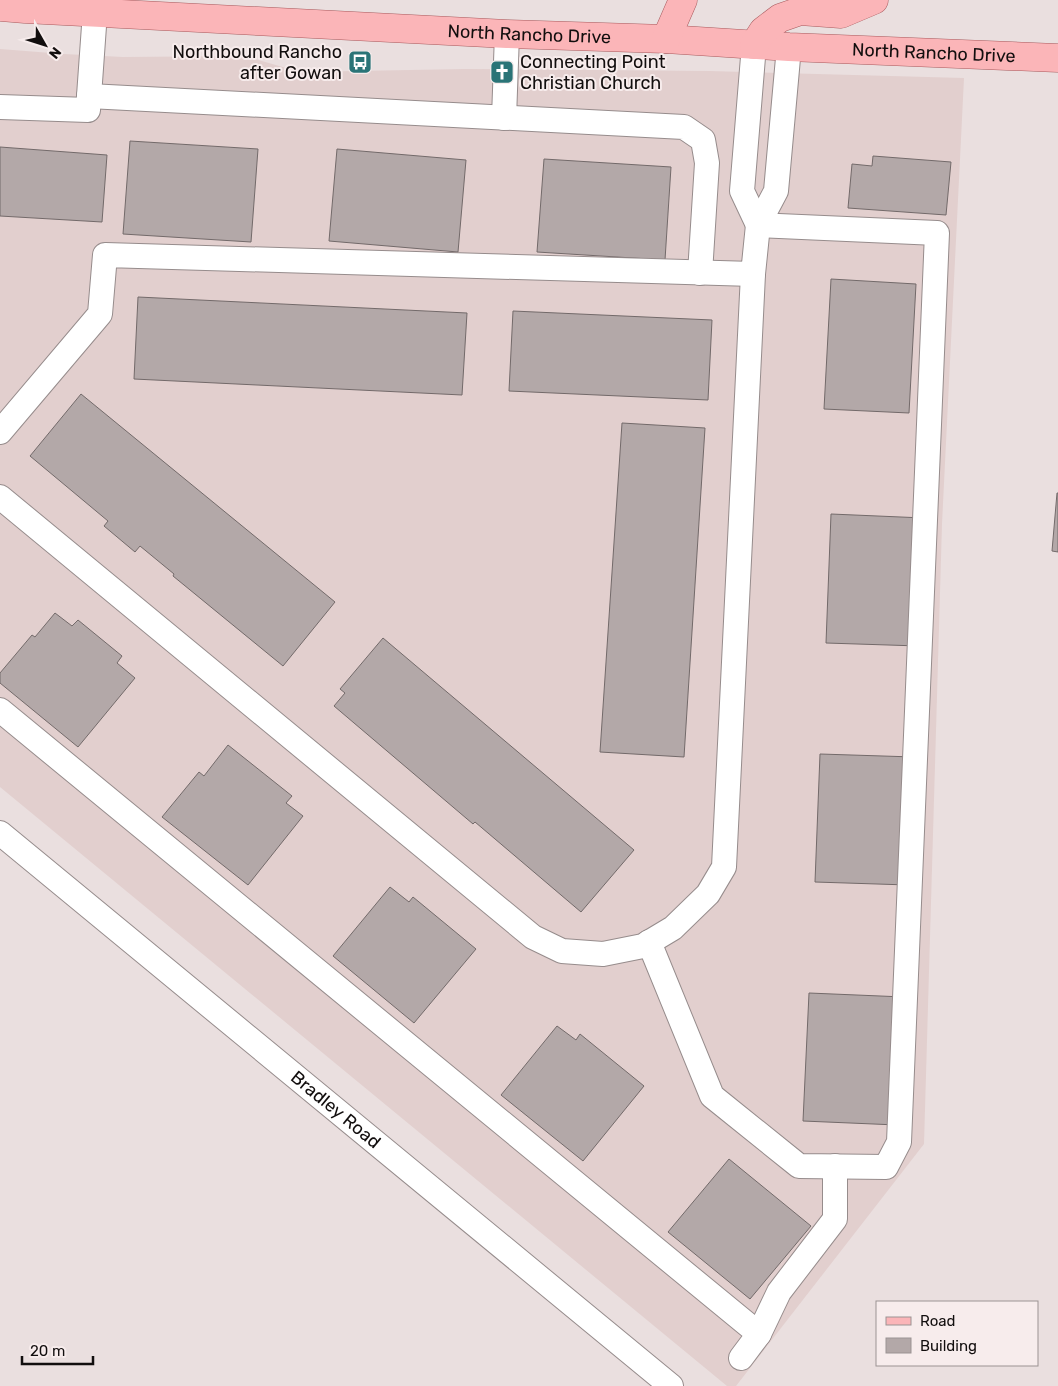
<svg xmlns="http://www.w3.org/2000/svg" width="1058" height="1386" font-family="Rubik,sans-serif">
<rect width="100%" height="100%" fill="#eadfdf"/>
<!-- built -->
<path fill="#e2cfce" d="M 0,49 L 64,54 L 123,57 L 244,56 L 300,72 L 465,69 L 709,71 L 964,78 L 942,524 L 924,1144 L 736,1386 L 727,1386 L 0,787 Z"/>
<!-- building -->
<path fill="#b3a8a8" stroke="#736a6a" d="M 130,141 L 258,149 L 251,242 L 123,234 Z
M 0,147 L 107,155 L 102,222 L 0,216 Z
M 337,149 L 466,160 L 458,252 L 329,241 Z
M 873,156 L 951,162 L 946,215 L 848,208 L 852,164 L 872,166 Z
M 544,159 L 671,167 L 665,260 L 537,252 Z
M 831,279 L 916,284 L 909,413 L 824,409 Z
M 138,297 L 467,313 L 462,395 L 134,379 Z
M 513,311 L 712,320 L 708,400 L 509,391 Z
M 81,394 L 335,602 L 283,666 L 173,576 L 174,574 L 140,546 L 135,552 L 104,526 L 108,521 L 30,456 Z
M 622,423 L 705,428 L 684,757 L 600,752 Z
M 1057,493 L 1058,493 L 1058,552 L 1052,551 Z
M 831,514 L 924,518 L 919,646 L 826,643 Z
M 55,613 L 72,626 L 78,620 L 122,656 L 117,663 L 135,678 L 78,747 L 0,683 L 0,673 L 32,635 L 35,637 Z
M 383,638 L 634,850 L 581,912 L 475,822 L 473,824 L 334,706 L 345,693 L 340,689 Z
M 228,745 L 292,796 L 286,803 L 303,816 L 248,885 L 162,817 L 199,772 L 204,776 Z
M 820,754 L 914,757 L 908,885 L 815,882 Z
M 390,887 L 409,902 L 413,897 L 476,949 L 414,1023 L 333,956 Z
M 809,993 L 904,997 L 897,1125 L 803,1121 Z
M 557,1026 L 576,1040 L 580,1034 L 644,1086 L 583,1161 L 501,1095 Z
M 729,1159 L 811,1226 L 750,1299 L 668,1232 Z"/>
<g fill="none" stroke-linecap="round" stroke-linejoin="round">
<!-- minor casing -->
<g stroke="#968c8c" stroke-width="26">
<g id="minor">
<path d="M 754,45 L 742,191 L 758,225"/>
<path d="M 89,96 L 684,127 L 703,140 L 707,163 L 700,273"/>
<path d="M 0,107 L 88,110 L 95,12"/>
<path d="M 504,118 L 507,34"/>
<path d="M 0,432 L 100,314 L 105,255 L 753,274 L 758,225 L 776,191 L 789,47"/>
<path d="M 0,497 L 533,937 L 562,951 L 603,954 L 643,946 L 673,928 L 708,894 L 724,867 L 753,274"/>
<path d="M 0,710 L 759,1334 L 741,1358"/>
<path id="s1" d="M 0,833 L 671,1386"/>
<path d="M 649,942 L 712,1096 L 799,1166 L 886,1167 L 899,1142 L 937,233 L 758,225"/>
<path d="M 759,1334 L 779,1292 L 835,1219 L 835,1166"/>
</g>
</g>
<!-- major casing -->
<g stroke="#a85a5d" stroke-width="29">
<g id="major">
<path id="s2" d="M 0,7 L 25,9 L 507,34 L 666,39 L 789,47 L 1058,58"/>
<path d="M 666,39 L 683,0"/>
<path d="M 754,45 L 763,31 L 780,18 L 800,11 L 841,14 L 874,0"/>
</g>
</g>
<!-- minor -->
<use href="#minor" stroke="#fff" stroke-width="24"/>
<!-- major -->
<use href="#major" stroke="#fbb5b8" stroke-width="28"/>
</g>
<!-- icons -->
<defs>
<g id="bus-square" transform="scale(1.25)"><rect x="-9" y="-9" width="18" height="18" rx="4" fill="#2a7477" stroke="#f7ecec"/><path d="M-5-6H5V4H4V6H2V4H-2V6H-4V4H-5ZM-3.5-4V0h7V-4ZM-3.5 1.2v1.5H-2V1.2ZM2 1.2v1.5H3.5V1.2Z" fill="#fff"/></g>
<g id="church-square" transform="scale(1.25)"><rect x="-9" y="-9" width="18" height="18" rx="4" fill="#2a7477" stroke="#f7ecec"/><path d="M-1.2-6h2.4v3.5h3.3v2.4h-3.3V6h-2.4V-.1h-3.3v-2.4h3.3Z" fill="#fff"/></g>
</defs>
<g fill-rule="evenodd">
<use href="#bus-square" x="360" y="62"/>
<use href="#church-square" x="502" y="72"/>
</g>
<g text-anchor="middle" stroke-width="4" stroke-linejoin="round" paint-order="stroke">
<!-- street labels -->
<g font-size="18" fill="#120e0e" stroke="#f7ecec">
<text dy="6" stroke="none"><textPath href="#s2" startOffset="530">North Rancho Drive</textPath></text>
<text dy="6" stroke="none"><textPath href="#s2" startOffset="935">North Rancho Drive</textPath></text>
<text dy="6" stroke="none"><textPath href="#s1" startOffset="435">Bradley Road</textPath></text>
</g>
<!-- poi labels -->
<g font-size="18" fill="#120e0e" stroke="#f7ecec" text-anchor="end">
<text x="342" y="58">Northbound Rancho<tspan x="342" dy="21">after Gowan</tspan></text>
<text x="520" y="68" text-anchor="start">Connecting Point<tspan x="520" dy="21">Christian Church</tspan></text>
</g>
</g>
<!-- legend -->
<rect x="876" y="1301" width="162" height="65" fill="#f7ecec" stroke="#9b9393"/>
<rect x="886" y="1317" width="25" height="8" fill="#fbb5b8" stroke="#9b9393"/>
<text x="920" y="1326" font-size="15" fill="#120e0e">Road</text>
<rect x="886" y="1338" width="25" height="15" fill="#b3a8a8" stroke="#9b9393"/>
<text x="920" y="1351" font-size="15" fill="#120e0e">Building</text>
<!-- north arrow -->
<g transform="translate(45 45) rotate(129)" stroke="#f7ecec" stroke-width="4" paint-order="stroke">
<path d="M0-4L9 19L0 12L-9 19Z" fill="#120e0e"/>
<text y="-8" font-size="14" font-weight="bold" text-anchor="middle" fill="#120e0e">N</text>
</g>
<!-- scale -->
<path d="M22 1356v8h71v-8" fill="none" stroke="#120e0e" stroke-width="2.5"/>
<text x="30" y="1356" font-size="15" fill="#120e0e" stroke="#f7ecec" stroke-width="4" paint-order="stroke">20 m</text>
</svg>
